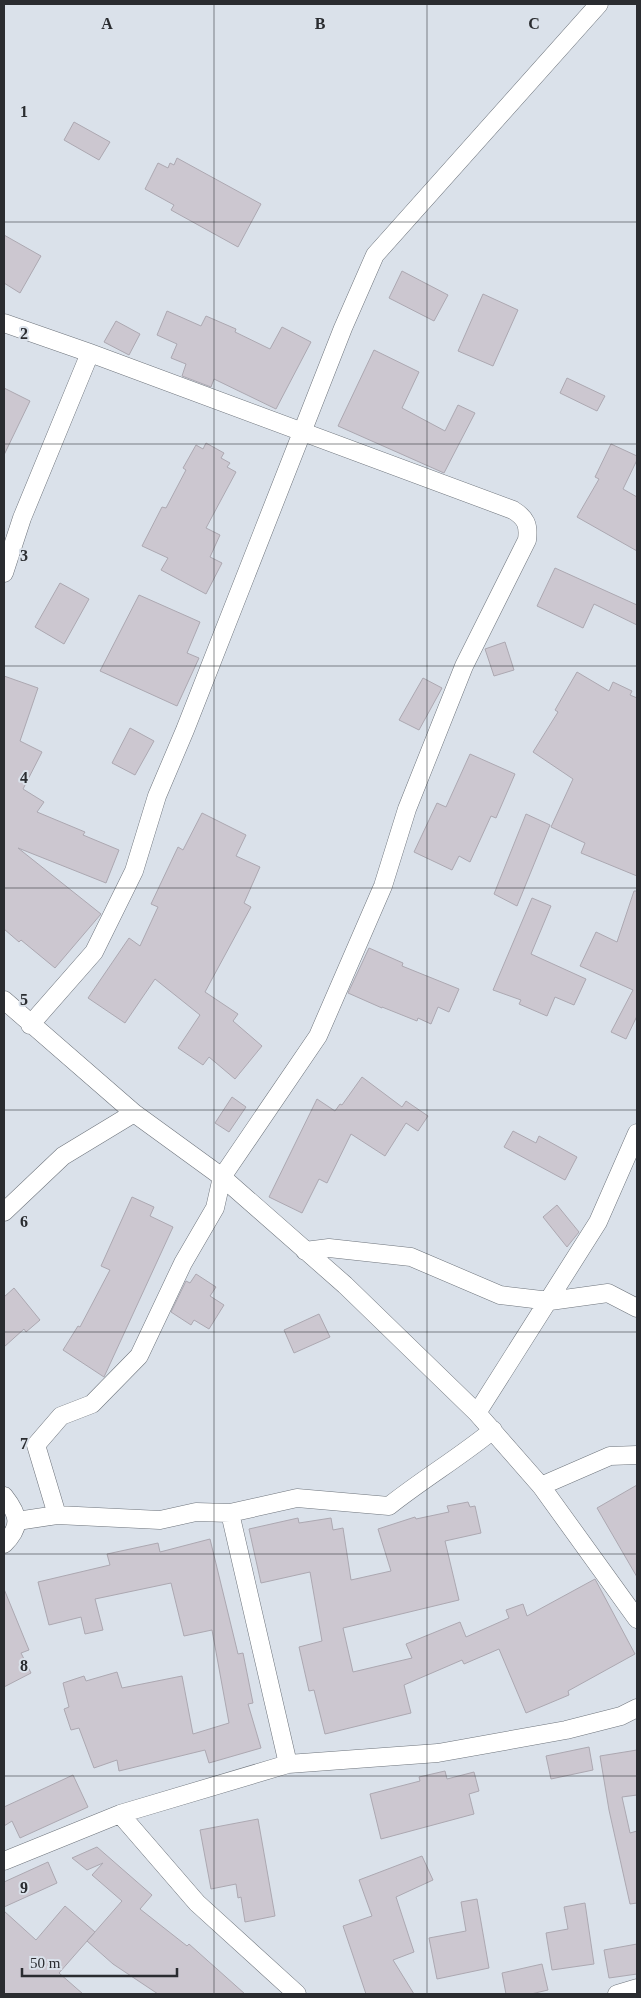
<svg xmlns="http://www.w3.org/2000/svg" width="641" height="1998" font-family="Georgia,serif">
<rect width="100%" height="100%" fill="#dae1ea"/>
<!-- building -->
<path fill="#ccc7d0" stroke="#aca8b1" d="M 74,122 L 110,142 L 99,160 L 64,140 Z
M 177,158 L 261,204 L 238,247 L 171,210 L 174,205 L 145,189 L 158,163 L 168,168 L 170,163 L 174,165 Z
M 4,235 L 41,256 L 20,293 L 4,283 Z
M 402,271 L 448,295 L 434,321 L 389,298 Z
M 483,294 L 518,310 L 493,366 L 458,351 Z
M 167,311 L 201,326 L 206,316 L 236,329 L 235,332 L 270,349 L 282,327 L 311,342 L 276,409 L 214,379 L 211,387 L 182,376 L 186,364 L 171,358 L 177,344 L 157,335 Z
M 116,321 L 140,334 L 129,355 L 104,342 Z
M 374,350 L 419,372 L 402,408 L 445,431 L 458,405 L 475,413 L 444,473 L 338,426 Z
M 567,378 L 605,396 L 597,411 L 560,393 Z
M 4,388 L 30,401 L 4,455 Z
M 206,443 L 224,453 L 221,458 L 230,463 L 227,467 L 236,472 L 206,528 L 220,535 L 210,557 L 222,563 L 206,594 L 161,570 L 168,558 L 142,546 L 162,507 L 166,508 L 186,470 L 183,468 L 196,445 L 203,449 Z
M 611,444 L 637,456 L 637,460 L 623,489 L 637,497 L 637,551 L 577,517 L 599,479 L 595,477 Z
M 555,568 L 637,605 L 637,625 L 594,604 L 583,628 L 537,606 Z
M 60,583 L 89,599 L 64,644 L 35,627 Z
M 139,595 L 200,622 L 187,653 L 199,658 L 177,706 L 100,671 Z
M 505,642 L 514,670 L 494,676 L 485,649 Z
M 577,672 L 609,691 L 613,682 L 632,691 L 630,695 L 637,698 L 637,876 L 581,853 L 585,843 L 551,827 L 573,779 L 533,752 L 558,712 L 555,710 Z
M 4,676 L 38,688 L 20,741 L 42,752 L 23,789 L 44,802 L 37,812 L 85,832 L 83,835 L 119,850 L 106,883 L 18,848 L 101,914 L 55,968 L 21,940 L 19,942 L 4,929 Z
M 423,678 L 442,688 L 419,730 L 399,720 Z
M 130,728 L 154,741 L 135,775 L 112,763 Z
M 470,754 L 515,774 L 496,818 L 491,816 L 470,862 L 459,856 L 452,870 L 414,852 L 437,803 L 446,807 Z
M 202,813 L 246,835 L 236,856 L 260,867 L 244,903 L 251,907 L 205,992 L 238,1014 L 233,1021 L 262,1046 L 235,1079 L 209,1057 L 203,1065 L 178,1048 L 200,1015 L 155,979 L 125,1023 L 88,998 L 129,938 L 140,946 L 158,907 L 151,904 L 178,847 L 183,850 Z
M 526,814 L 550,825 L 517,906 L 494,894 Z
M 634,891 L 637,891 L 637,1016 L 626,1039 L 611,1032 L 633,990 L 580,966 L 596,932 L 617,942 Z
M 532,898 L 551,906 L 531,954 L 586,979 L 574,1005 L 555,997 L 547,1016 L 519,1004 L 521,1000 L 493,990 Z
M 369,948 L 403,963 L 402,966 L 459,989 L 449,1012 L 438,1007 L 431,1024 L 418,1018 L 417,1021 L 382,1007 L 382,1008 L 348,993 Z
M 362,1077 L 402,1107 L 406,1101 L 428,1116 L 418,1131 L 406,1123 L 385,1156 L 351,1134 L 327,1183 L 319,1179 L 302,1213 L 269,1197 L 317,1099 L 335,1111 L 340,1104 L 342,1105 Z
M 232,1097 L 246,1107 L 229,1132 L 215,1123 Z
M 513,1131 L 536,1143 L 539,1136 L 577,1157 L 565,1180 L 504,1147 Z
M 132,1197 L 154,1207 L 150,1216 L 173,1227 L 104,1377 L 63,1350 L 78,1326 L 80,1327 L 110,1270 L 101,1266 Z
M 557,1205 L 579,1232 L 567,1247 L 543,1217 Z
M 196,1274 L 216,1287 L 210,1296 L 224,1305 L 209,1329 L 194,1320 L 191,1325 L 171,1312 L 186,1281 L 190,1283 Z
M 14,1288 L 40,1320 L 26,1332 L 24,1329 L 4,1347 L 4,1297 Z
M 319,1314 L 330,1337 L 294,1353 L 284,1330 Z
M 637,1485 L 637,1577 L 597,1508 Z
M 468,1502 L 470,1507 L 475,1506 L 481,1533 L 445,1541 L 459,1600 L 343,1628 L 353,1672 L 412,1658 L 406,1644 L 460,1622 L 466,1637 L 509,1618 L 506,1610 L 523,1604 L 527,1616 L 595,1579 L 635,1654 L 568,1691 L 569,1695 L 526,1713 L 499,1649 L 464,1664 L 462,1660 L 404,1685 L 411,1713 L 325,1734 L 314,1690 L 309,1691 L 299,1647 L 322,1641 L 310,1572 L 261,1583 L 249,1529 L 298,1518 L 299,1523 L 331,1518 L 333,1530 L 343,1528 L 351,1580 L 391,1571 L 378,1529 L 415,1517 L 416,1519 L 449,1512 L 447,1506 Z
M 210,1539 L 238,1654 L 243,1653 L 253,1703 L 248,1704 L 261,1748 L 209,1763 L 205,1750 L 119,1771 L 117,1760 L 94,1768 L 79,1728 L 71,1730 L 64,1709 L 69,1707 L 63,1683 L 84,1676 L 86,1681 L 117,1672 L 122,1688 L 182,1676 L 193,1734 L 229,1723 L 212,1630 L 184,1636 L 171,1583 L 95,1599 L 103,1630 L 85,1634 L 81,1617 L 49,1625 L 38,1582 L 110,1565 L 107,1554 L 158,1543 L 160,1552 Z
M 4,1589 L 29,1650 L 21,1653 L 31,1673 L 4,1687 Z
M 589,1747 L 593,1770 L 551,1779 L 546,1756 Z
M 637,1750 L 637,1795 L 622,1797 L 630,1833 L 637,1831 L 637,1903 L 630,1904 L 609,1810 L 600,1756 Z
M 445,1771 L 447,1779 L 474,1772 L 479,1791 L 469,1794 L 474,1814 L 381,1839 L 370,1794 L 420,1781 L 419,1777 Z
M 73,1775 L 88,1807 L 20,1838 L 12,1821 L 4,1826 L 4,1807 Z
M 258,1819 L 275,1916 L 245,1922 L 241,1897 L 238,1898 L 236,1884 L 211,1889 L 200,1830 Z
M 97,1847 L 152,1895 L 140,1909 L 187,1946 L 189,1944 L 245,1994 L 158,1994 L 113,1964 L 87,1941 L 122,1901 L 92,1875 L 103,1863 L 87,1870 L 72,1858 Z
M 422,1856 L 433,1880 L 396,1897 L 414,1952 L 393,1960 L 414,1994 L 366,1994 L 343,1926 L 372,1916 L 359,1880 Z
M 48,1862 L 57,1883 L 4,1907 L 4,1882 Z
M 477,1899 L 489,1968 L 437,1979 L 429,1938 L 466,1931 L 461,1902 Z
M 585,1903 L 594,1964 L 552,1970 L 546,1933 L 568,1929 L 564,1907 Z
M 65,1906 L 95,1932 L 59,1973 L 83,1994 L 4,1994 L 4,1911 L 36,1940 Z
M 637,1944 L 637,1974 L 609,1978 L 604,1950 Z
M 542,1964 L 548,1990 L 531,1994 L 506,1994 L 502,1973 Z"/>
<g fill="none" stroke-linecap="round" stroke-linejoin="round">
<!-- minor casing -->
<g stroke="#6e747c" stroke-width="19">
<path id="minor" d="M 4,323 L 90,353 L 513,510 C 526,518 529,525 527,540 L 464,666 L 407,809 L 383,886 L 318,1036 L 222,1177 L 215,1208 L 183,1263 L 139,1356 L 92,1404 L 61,1416 L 36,1445 L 57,1515
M 4,573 L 22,518 L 90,353
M 4,1000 L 134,1113 L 222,1177 L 345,1285 L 477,1413 L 541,1486 L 637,1619
M 30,1025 L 94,952 L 134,871 L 157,796 L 185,730 L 343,328 L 375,255 L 599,4
M 4,1212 L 63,1156 L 134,1113
M 305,1251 L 329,1248 L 411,1257 L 500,1295 L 550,1301 L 608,1293 L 637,1308
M 477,1413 L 598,1222 L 637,1133
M 541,1486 L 610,1456 L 637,1455
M 4,1496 C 19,1515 22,1526 4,1544
M 230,1513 L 288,1764
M 17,1521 L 57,1515 L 160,1520 L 196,1512 L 230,1513 L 297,1498 L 389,1506 C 423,1479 460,1457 493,1430
M 120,1814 L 197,1903 L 297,1994
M 4,1861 L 120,1814 L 288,1764 L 438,1753 L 566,1730 L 621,1716 L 637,1708
M 617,1994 L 637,1988"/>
</g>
<!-- minor -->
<use href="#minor" stroke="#fff" stroke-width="18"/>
</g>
<!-- grid -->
<path fill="none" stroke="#2a2c30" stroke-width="1" stroke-opacity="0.55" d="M 214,4 L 214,1994M 427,4 L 427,1994M 4,222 L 637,222M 4,444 L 637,444M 4,666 L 637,666M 4,888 L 637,888M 4,1110 L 637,1110M 4,1332 L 637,1332M 4,1554 L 637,1554M 4,1776 L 637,1776"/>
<g font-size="16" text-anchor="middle" font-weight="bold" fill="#2a2c30" stroke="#dae1ea" stroke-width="4" stroke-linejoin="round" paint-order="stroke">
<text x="107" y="29">A</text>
<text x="320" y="29">B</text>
<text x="534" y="29">C</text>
<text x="24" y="117">1</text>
<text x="24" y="339">2</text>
<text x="24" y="561">3</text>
<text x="24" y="783">4</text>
<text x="24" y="1005">5</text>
<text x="24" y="1227">6</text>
<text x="24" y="1449">7</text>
<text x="24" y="1671">8</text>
<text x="24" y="1893">9</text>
</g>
<!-- border -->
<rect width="641" height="1998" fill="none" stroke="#2a2c30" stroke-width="10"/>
<!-- scale -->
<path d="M22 1968v8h155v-8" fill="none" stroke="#2a2c30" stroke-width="2.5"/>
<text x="30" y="1968" font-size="15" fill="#2a2c30" stroke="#dae1ea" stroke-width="4" paint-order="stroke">50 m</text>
</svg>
